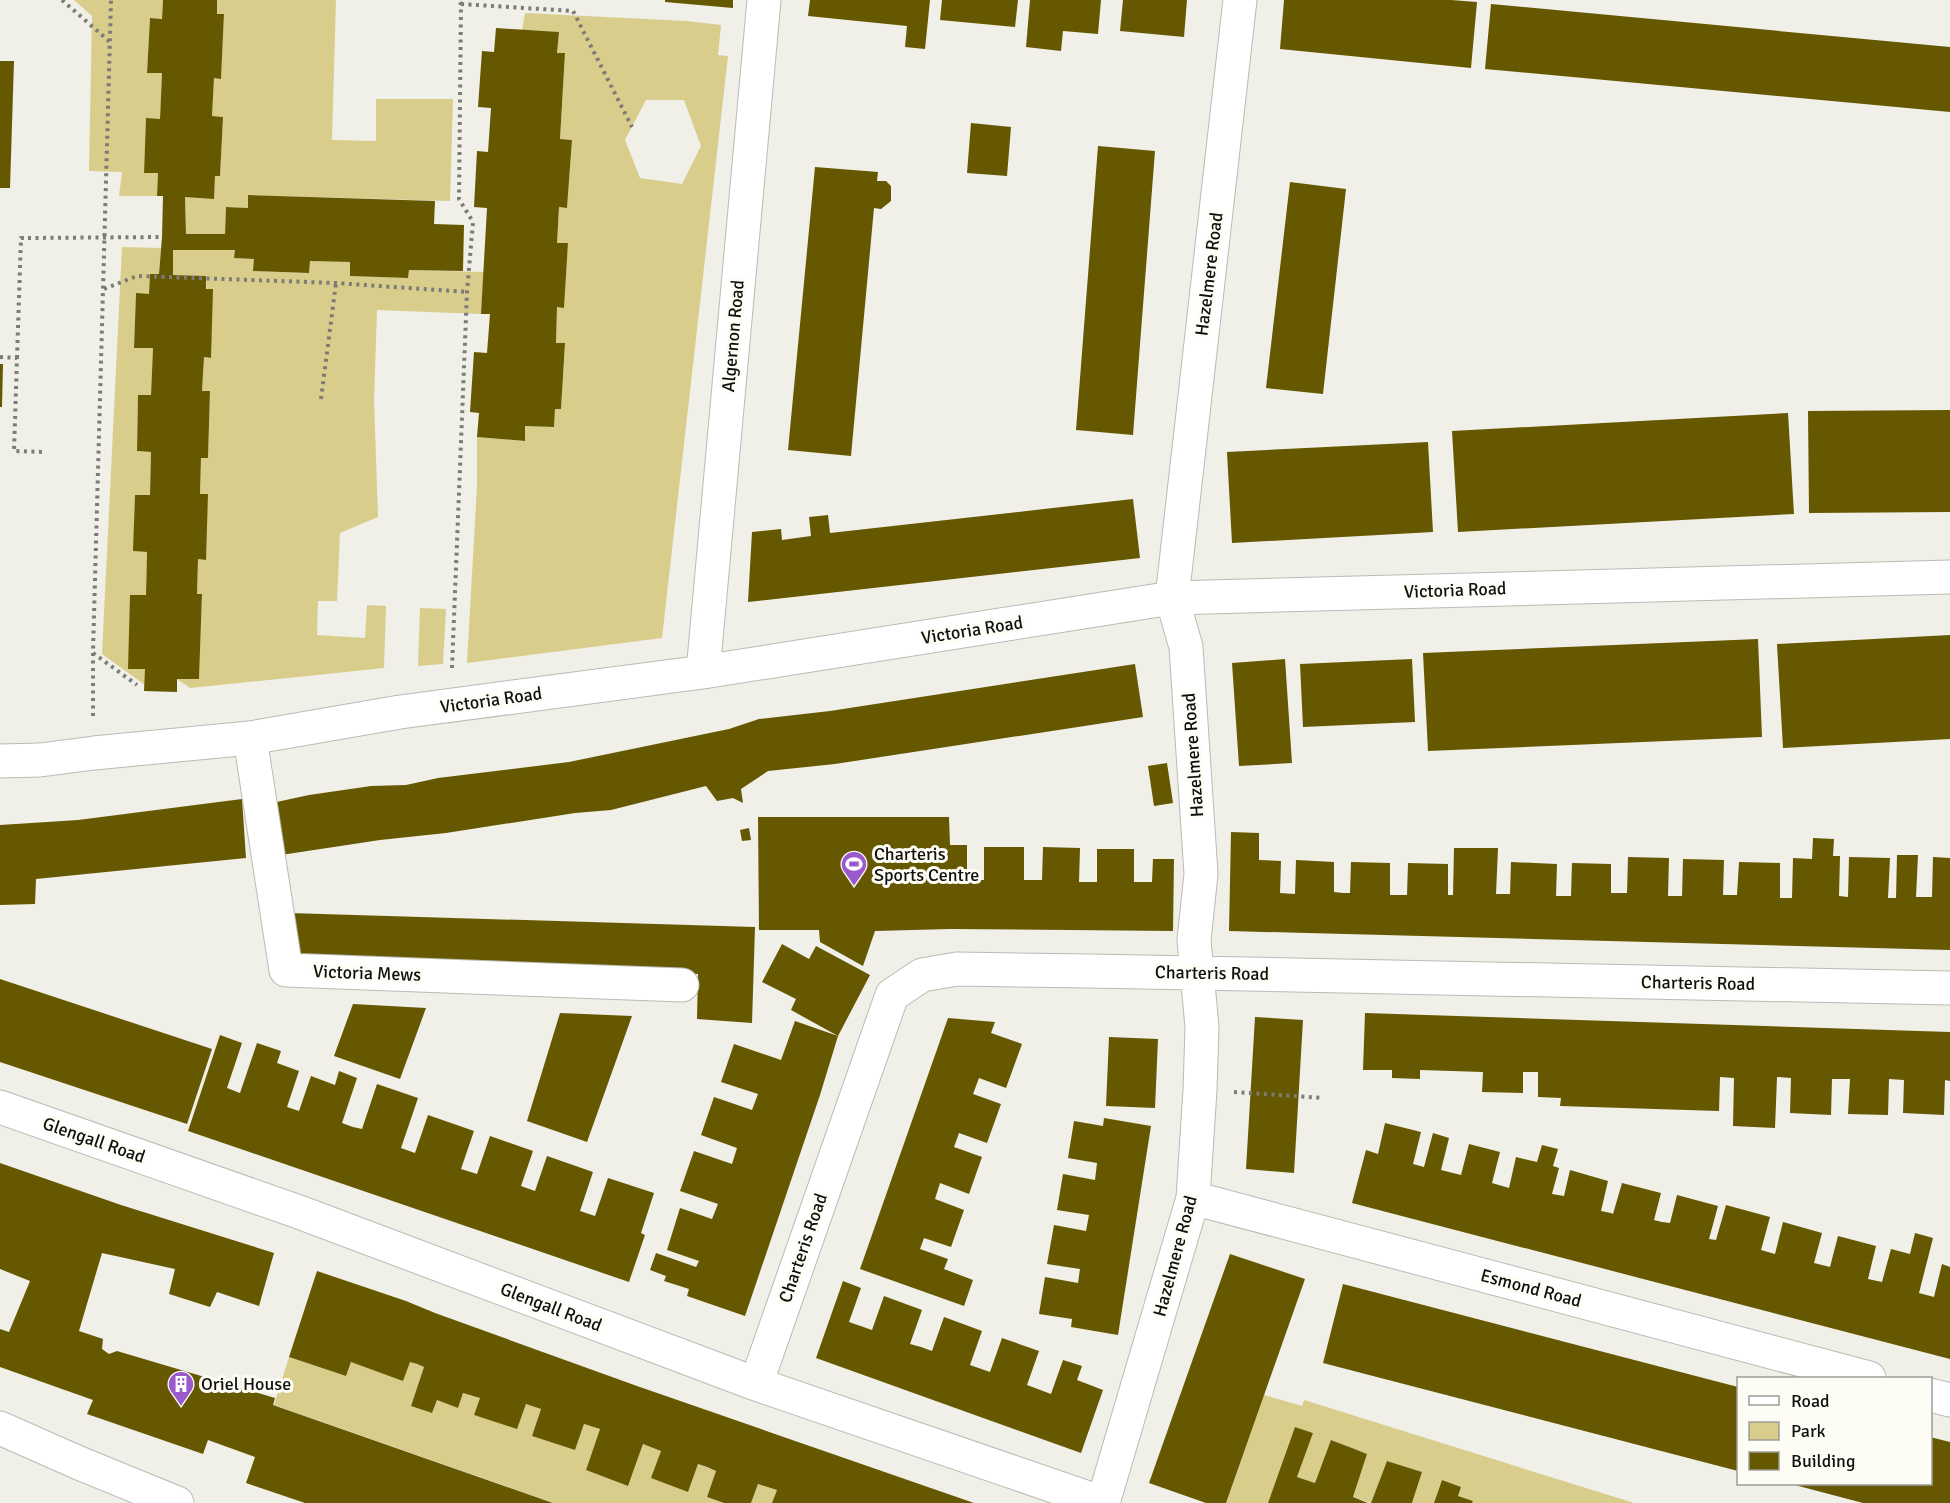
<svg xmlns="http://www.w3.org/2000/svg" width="1950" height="1503" font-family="Signika,sans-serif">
<rect width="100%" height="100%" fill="#f0efe8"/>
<!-- green -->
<path fill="#d9cd8c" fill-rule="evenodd" d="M 74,0 L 163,0 L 162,19 L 150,18 L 147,72 L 162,73 L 160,119 L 146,119 L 144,172 L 158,173 L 157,196 L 119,196 L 122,172 L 89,171 L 92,16 Z
M 217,0 L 336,0 L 332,140 L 376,141 L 376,99 L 453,99 L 450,201 L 249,195 L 248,208 L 226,207 L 225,234 L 186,234 L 185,197 L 214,198 L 215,176 L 220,176 L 223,117 L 212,116 L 214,78 L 221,78 L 224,15 L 217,14 Z
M 525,13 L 686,21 L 721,25 L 718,55 L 728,56 L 662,638 L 467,663 L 477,486 L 477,437 L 524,441 L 525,426 L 554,427 L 555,409 L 561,409 L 565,344 L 556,343 L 557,307 L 564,307 L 568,243 L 557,243 L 559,207 L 567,208 L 572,140 L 560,139 L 565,54 L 557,53 L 559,32 L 522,30 ZM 646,100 L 684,100 L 701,146 L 682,184 L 640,178 L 625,140 Z
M 122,247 L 161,248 L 159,274 L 150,274 L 149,294 L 136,294 L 134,348 L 153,348 L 151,395 L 138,395 L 137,451 L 151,452 L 150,495 L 135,495 L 134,551 L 147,552 L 146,595 L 130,595 L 129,669 L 145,669 L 145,685 L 102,654 Z
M 173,250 L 235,250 L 235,258 L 254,259 L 254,271 L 309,273 L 310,261 L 350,262 L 350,276 L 408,278 L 409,270 L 484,272 L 481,314 L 377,310 L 374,400 L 378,517 L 340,533 L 337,601 L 318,601 L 317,635 L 365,638 L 367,605 L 386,606 L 384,668 L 190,688 L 177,679 L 199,679 L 202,594 L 197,594 L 198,559 L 206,560 L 207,494 L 200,494 L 201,458 L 208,458 L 210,391 L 202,391 L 204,357 L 210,358 L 206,276 L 173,275 Z
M 420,608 L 446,609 L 443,664 L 418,666 Z
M 289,1357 L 346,1376 L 351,1362 L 381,1372 L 410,1362 L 424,1367 L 411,1406 L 432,1413 L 437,1400 L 458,1408 L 463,1393 L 480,1398 L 474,1415 L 517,1428 L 526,1404 L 541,1409 L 532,1436 L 575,1450 L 584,1424 L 600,1429 L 586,1470 L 628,1486 L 643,1444 L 661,1451 L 652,1478 L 688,1492 L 698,1464 L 716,1471 L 707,1497 L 724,1503 L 554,1503 L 274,1405 Z
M 1264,1395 L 1302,1406 L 1304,1400 L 1634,1503 L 1472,1503 L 1473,1501 L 1458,1496 L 1461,1487 L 1442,1480 L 1434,1503 L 1412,1503 L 1422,1472 L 1387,1461 L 1371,1503 L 1353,1497 L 1367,1454 L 1332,1440 L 1315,1483 L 1297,1477 L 1313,1433 L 1295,1427 L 1268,1503 L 1226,1503 Z
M 758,1484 L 777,1490 L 772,1503 L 751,1503 Z"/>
<!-- building -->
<path fill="#665800" d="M 163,0 L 217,0 L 217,14 L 224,14 L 221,79 L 214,78 L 212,116 L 223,117 L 220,176 L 215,176 L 214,199 L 185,197 L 186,234 L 225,234 L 226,207 L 248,208 L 248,195 L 435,201 L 434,224 L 464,225 L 463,271 L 409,270 L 408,278 L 350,276 L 350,262 L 310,261 L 309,273 L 253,271 L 254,259 L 234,258 L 235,250 L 173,250 L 173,275 L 206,276 L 206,289 L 213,289 L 211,358 L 204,357 L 202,391 L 210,391 L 208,458 L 201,458 L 200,494 L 208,494 L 206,560 L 198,559 L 197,594 L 202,594 L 199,679 L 177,679 L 177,692 L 144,691 L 145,669 L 128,669 L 130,595 L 146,595 L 147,552 L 133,551 L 135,495 L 150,495 L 151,452 L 137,451 L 138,395 L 151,395 L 153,348 L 134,348 L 136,293 L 149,294 L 150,274 L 159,274 L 162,237 L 163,196 L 157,196 L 158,173 L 144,173 L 146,118 L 160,119 L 162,73 L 147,73 L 150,18 L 162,19 Z
M 665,0 L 733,0 L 733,8 L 665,2 Z
M 810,0 L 930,0 L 925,49 L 905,47 L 907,26 L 808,16 Z
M 942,0 L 1018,0 L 1015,27 L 940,20 Z
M 1030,0 L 1101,0 L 1098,34 L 1063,31 L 1061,51 L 1026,47 Z
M 1123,0 L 1187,0 L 1184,37 L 1120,31 Z
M 1284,0 L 1451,0 L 1477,2 L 1471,68 L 1280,49 Z
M 1491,4 L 1950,47 L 1950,112 L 1485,69 Z
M 496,28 L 559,32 L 557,53 L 565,53 L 560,139 L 572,140 L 567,208 L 559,207 L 557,243 L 568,243 L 564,308 L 557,307 L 556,343 L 565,343 L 561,409 L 555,409 L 554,427 L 525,426 L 525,441 L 477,437 L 479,413 L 470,412 L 474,352 L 487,353 L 490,314 L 481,314 L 487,208 L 474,207 L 477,151 L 488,152 L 491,108 L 478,107 L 482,51 L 494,52 Z
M 0,61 L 14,61 L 10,188 L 0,188 Z
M 971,123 L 1011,127 L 1007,176 L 967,173 Z
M 1098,146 L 1155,151 L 1133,435 L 1076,430 Z
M 815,167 L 878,172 L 877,181 L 886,181 L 891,186 L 891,201 L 881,209 L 874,208 L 851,456 L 788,450 Z
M 1290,182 L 1346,189 L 1323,394 L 1266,388 Z
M 0,364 L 3,364 L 2,407 L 0,407 Z
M 1950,410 L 1950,512 L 1809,513 L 1808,411 Z
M 1788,413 L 1794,514 L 1458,532 L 1452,431 Z
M 1428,442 L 1433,532 L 1232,543 L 1227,452 Z
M 1133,499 L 1140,558 L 748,602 L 752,532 L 781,529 L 782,540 L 811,536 L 809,517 L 828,515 L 830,533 Z
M 1950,635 L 1950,739 L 1783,748 L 1777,644 Z
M 1758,639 L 1762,737 L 1428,751 L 1423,653 Z
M 1285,659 L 1292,763 L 1239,766 L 1232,663 Z
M 1412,659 L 1415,722 L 1303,727 L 1300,664 Z
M 1135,664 L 1143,717 L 835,764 L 768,771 L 741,789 L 743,803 L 733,798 L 717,801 L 706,786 L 611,810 L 575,813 L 446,833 L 380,840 L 281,855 L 272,803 L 309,795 L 371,786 L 406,785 L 438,778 L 569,762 L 729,729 L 759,719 L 830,711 Z
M 1167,763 L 1173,803 L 1154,806 L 1148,766 Z
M 242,799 L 246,858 L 36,879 L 35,904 L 0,905 L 0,825 L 78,820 Z
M 758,817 L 949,817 L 950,845 L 967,845 L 967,880 L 984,880 L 984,847 L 1024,847 L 1024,880 L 1042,880 L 1043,847 L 1080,848 L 1079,882 L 1097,882 L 1097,849 L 1134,849 L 1134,882 L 1152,882 L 1153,859 L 1174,859 L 1173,931 L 950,929 L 875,931 L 863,966 L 820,942 L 819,930 L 759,930 Z
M 749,828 L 751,840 L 742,841 L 740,830 Z
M 1231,832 L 1259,833 L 1259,860 L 1281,861 L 1280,893 L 1295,894 L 1296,860 L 1334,862 L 1334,892 L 1343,893 L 1350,893 L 1351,862 L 1390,863 L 1390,895 L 1407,895 L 1408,863 L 1448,864 L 1448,895 L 1453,895 L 1454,848 L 1498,848 L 1496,894 L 1510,894 L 1511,862 L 1557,864 L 1556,896 L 1571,896 L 1572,863 L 1611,864 L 1611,893 L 1627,893 L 1628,857 L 1669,858 L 1668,896 L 1682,896 L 1683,859 L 1724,860 L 1723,895 L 1737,895 L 1739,862 L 1780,863 L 1780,898 L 1792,898 L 1793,858 L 1812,859 L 1813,838 L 1834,839 L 1833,856 L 1840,856 L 1839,896 L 1848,897 L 1849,857 L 1890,858 L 1888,898 L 1896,898 L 1897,855 L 1918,855 L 1916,897 L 1932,897 L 1933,857 L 1950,858 L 1950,950 L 1229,931 Z
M 289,913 L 755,927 L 752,1023 L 697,1019 L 698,974 L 298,961 Z
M 782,944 L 809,959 L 816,946 L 870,975 L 838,1036 L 791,1010 L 796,999 L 762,982 Z
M 0,979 L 212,1049 L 187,1124 L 0,1062 Z
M 353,1004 L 426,1008 L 400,1079 L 334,1056 Z
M 560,1013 L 632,1016 L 587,1142 L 527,1121 Z
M 1365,1013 L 1950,1032 L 1950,1081 L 1945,1080 L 1944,1115 L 1903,1113 L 1904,1080 L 1889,1079 L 1888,1115 L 1848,1114 L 1850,1079 L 1832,1079 L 1831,1115 L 1790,1113 L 1791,1078 L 1777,1077 L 1775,1128 L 1733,1126 L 1734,1078 L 1720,1077 L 1719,1111 L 1560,1106 L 1561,1098 L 1538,1097 L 1538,1072 L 1523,1072 L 1523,1093 L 1482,1092 L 1483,1072 L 1420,1070 L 1420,1079 L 1392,1078 L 1392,1070 L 1363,1070 Z
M 1255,1017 L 1303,1020 L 1294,1173 L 1246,1169 Z
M 948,1018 L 995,1022 L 991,1033 L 1022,1044 L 1006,1088 L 979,1078 L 973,1094 L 1001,1104 L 987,1143 L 959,1133 L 954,1147 L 982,1157 L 969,1194 L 940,1183 L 935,1199 L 964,1210 L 951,1247 L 924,1238 L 920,1249 L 948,1259 L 944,1269 L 973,1280 L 964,1306 L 860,1269 Z
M 795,1021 L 838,1036 L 820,1095 L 745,1316 L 687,1296 L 689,1289 L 664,1281 L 666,1276 L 650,1270 L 656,1253 L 696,1267 L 699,1261 L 667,1250 L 680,1208 L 712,1219 L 718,1204 L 680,1191 L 694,1151 L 732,1164 L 737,1148 L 701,1135 L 714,1097 L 752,1110 L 758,1094 L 721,1082 L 734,1044 L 781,1060 Z
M 220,1035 L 242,1043 L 227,1088 L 240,1093 L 257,1043 L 281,1051 L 277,1063 L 299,1071 L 287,1107 L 299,1111 L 311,1076 L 335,1085 L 339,1071 L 357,1078 L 342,1123 L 353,1127 L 362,1129 L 377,1084 L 418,1098 L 401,1148 L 415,1153 L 428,1115 L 474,1131 L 461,1169 L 477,1174 L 490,1136 L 533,1151 L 521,1186 L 535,1191 L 547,1156 L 593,1172 L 580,1211 L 595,1216 L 608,1178 L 654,1193 L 641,1233 L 645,1235 L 629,1282 L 188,1131 Z
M 1109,1037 L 1158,1039 L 1155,1108 L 1106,1106 Z
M 1104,1118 L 1151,1126 L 1118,1335 L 1071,1327 L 1072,1319 L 1039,1314 L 1045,1277 L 1078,1283 L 1080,1269 L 1047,1264 L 1054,1225 L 1086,1231 L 1089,1215 L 1057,1210 L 1063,1174 L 1095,1180 L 1097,1163 L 1068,1158 L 1074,1121 L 1103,1126 Z
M 1385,1123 L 1421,1132 L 1413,1164 L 1424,1167 L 1433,1133 L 1449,1138 L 1441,1170 L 1461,1175 L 1469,1144 L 1500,1152 L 1492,1183 L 1509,1188 L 1516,1157 L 1537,1162 L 1542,1145 L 1558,1149 L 1553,1166 L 1559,1168 L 1552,1194 L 1564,1196 L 1570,1170 L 1608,1181 L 1601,1211 L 1611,1213 L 1613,1214 L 1622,1183 L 1661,1193 L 1654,1220 L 1662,1222 L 1670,1223 L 1677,1195 L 1718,1206 L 1709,1239 L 1716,1240 L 1726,1205 L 1770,1217 L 1761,1250 L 1775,1254 L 1783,1222 L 1822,1233 L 1814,1263 L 1830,1267 L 1838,1236 L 1876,1246 L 1868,1279 L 1882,1282 L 1891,1249 L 1910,1254 L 1915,1233 L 1933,1238 L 1919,1293 L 1934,1297 L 1942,1264 L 1950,1267 L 1950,1359 L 1352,1203 L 1366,1150 L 1378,1154 Z
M 0,1163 L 121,1205 L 274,1253 L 259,1306 L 217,1292 L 210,1307 L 169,1294 L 175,1269 L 102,1253 L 79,1331 L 103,1339 L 102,1349 L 109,1354 L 117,1351 L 275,1398 L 273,1405 L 553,1503 L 305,1503 L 246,1483 L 255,1457 L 208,1440 L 203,1454 L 87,1414 L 93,1400 L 0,1367 L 0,1329 L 9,1332 L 30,1281 L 0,1269 Z
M 1230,1254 L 1305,1279 L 1226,1503 L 1206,1503 L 1149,1483 Z
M 317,1271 L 406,1301 L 435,1313 L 637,1386 L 974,1503 L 772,1503 L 777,1490 L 758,1484 L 751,1503 L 724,1503 L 707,1497 L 716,1471 L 707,1467 L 698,1464 L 688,1492 L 651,1478 L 661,1451 L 643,1444 L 628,1486 L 586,1470 L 600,1429 L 584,1424 L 575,1450 L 532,1436 L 541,1409 L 526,1404 L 517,1429 L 474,1415 L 480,1398 L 463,1393 L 458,1408 L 437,1400 L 432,1413 L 411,1406 L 424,1367 L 417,1364 L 410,1362 L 403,1381 L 351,1362 L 346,1376 L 289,1357 Z
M 843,1281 L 861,1288 L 849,1322 L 872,1330 L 884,1296 L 922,1310 L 910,1344 L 921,1347 L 932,1351 L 944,1317 L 982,1331 L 970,1365 L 990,1372 L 1002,1338 L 1039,1351 L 1027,1385 L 1051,1394 L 1063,1360 L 1082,1366 L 1077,1380 L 1103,1390 L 1081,1453 L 816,1358 Z
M 1343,1284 L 1738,1387 L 1738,1471 L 1323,1363 Z
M 1295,1427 L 1313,1433 L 1297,1477 L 1315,1483 L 1331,1440 L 1352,1448 L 1367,1454 L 1353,1497 L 1368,1503 L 1268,1503 Z
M 1930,1437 L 1950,1442 L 1950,1503 L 1863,1503 L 1791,1484 L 1930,1484 Z
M 1387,1461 L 1422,1472 L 1412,1503 L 1371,1503 Z
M 1442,1480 L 1461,1487 L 1458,1496 L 1473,1501 L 1472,1503 L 1434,1503 Z"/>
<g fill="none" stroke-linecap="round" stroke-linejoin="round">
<!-- minor casing -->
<g stroke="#bbbab4" stroke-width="35">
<path id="minor" d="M 703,672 L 764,0
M 250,738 L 286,970 L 682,985
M 0,761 L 40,760 L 94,753 L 250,738 L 400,712 L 703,672 L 1172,598 L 1950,577
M 0,1107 L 299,1212 L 756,1384 L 1103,1503
M 1193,1198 L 1869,1378
M 756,1384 L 892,995 L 922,975 L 957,969 L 1089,971 L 1950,988
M 1930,1395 L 1950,1400
M 0,1428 L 79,1463 L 177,1503
M 1103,1503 L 1193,1198 L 1200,1090 L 1202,1027 L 1194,940 L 1201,874 L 1186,647 L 1172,598 L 1240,0"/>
</g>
<!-- path -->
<path stroke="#7c7b77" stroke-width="4" stroke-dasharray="3 4.5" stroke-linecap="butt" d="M 62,0 L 110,42
M 461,4 L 573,11 L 632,127
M 104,289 L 137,276 L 336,283 L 467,292
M 0,357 L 17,358 L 14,451 L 43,452
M 17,358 L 21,238 L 28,238
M 321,399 L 336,283
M 93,653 L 137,685
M 452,668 L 467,292 L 473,222 L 459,199 L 461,4 L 459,0
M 93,716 L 93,652 L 111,0
M 1234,1092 L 1322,1098"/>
<!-- minor -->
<use href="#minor" stroke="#fff" stroke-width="33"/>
<!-- path-bridge -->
<path stroke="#7c7b77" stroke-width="4" stroke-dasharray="3 4.5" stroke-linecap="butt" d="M 28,238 L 162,237"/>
</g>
<!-- icons -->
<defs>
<g id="stadium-pin" transform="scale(1.35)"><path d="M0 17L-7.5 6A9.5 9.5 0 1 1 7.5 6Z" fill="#9c58cd" stroke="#fdfcf5"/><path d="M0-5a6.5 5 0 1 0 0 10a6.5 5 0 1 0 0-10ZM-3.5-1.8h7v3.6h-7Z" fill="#fff"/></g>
<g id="building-pin" transform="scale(1.35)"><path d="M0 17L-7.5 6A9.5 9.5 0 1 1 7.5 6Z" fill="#9c58cd" stroke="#fdfcf5"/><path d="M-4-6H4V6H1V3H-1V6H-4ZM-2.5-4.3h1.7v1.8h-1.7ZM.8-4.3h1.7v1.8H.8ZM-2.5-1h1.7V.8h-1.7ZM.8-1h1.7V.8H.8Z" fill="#fff"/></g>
</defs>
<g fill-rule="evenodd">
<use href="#stadium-pin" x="854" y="864"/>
<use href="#building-pin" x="181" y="1384"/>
</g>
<g text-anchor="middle" stroke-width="6" stroke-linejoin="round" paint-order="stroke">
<!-- street labels -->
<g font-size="18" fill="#100f0d" stroke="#fdfcf5">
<text transform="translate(1209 274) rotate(-83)" y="6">Hazelmere Road</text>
<text transform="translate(733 336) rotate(-85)" y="6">Algernon Road</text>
<text transform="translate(1455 590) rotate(-2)" y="6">Victoria Road</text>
<text transform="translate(972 630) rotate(-9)" y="6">Victoria Road</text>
<text transform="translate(491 700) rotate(-8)" y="6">Victoria Road</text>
<text transform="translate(1193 755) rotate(-94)" y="6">Hazelmere Road</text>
<text transform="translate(367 973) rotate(2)" y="6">Victoria Mews</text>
<text transform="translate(1212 973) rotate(1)" y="6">Charteris Road</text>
<text transform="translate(1698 983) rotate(1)" y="6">Charteris Road</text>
<text transform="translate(94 1140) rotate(19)" y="6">Glengall Road</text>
<text transform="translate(803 1248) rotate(-71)" y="6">Charteris Road</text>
<text transform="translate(1175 1256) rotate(-75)" y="6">Hazelmere Road</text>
<text transform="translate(1531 1288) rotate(15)" y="6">Esmond Road</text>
<text transform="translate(551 1307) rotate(21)" y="6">Glengall Road</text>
</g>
<!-- poi labels -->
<g font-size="18" fill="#100f0d" stroke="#fdfcf5" text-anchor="start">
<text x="874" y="860">Charteris<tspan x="874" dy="21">Sports Centre</tspan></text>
<text x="201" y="1390">Oriel House</text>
</g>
</g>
<!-- legend -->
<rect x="1737" y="1377" width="195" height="108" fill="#fdfcf5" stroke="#9e9d98" stroke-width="1.5"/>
<rect x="1749" y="1396" width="30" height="9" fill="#ffffff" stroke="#9e9d98" stroke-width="1.5"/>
<text x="1791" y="1407" font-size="18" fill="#100f0d">Road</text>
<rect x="1749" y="1422" width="30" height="18" fill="#d9cd8c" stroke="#9e9d98" stroke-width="1.5"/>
<text x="1791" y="1437" font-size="18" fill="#100f0d">Park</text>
<rect x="1749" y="1452" width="30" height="18" fill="#665800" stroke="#9e9d98" stroke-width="1.5"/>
<text x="1791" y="1467" font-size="18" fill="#100f0d">Building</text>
</svg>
